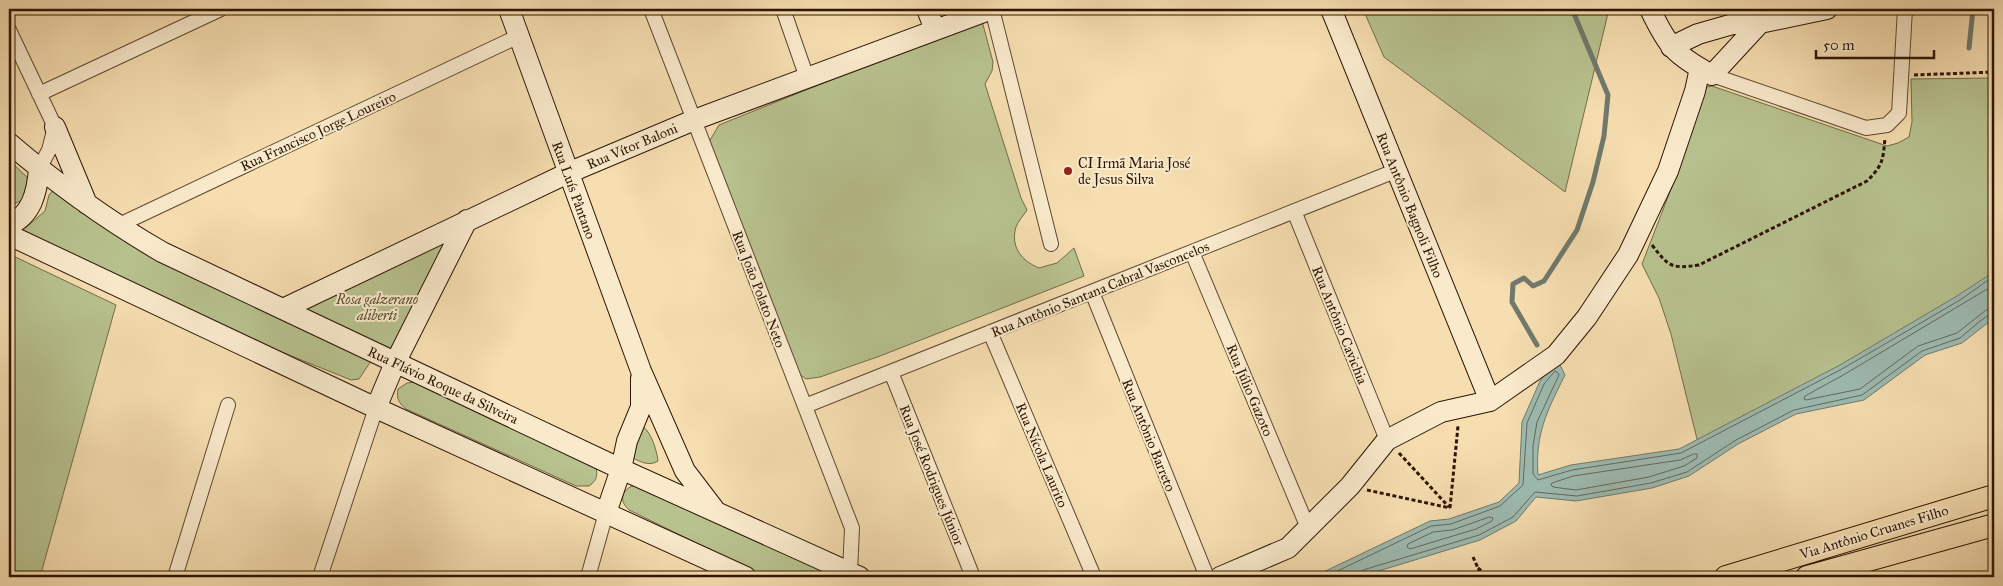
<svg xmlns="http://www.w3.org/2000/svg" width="2003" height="586" font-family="'IM FELL Great Primer',serif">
<rect width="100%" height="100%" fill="#f6deb1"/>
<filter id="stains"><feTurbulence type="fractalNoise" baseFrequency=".004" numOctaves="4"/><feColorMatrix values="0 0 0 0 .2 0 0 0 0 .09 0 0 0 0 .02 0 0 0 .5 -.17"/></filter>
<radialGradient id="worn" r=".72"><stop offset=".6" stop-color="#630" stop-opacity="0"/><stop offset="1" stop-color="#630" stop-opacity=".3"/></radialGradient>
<!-- green -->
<path fill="#b7c28f" stroke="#726c49" d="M 1363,9 L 1609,9 L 1565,192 L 1384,57 Z
M 982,21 L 993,62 L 992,71 L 985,84 L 1021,198 L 1027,210 C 1024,215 1018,221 1016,227 C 1010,247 1022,261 1039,268 L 1057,263 L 1074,248 L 1084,276 L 880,356 L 820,377 L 806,379 L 794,370 L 709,142 L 719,125 L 945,34 Z
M 1994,78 L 1994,286 L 1698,443 L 1671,334 L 1659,298 L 1642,264 L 1678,171 L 1701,88 L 1712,86 L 1887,146 L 1898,143 L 1909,137 L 1912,122 L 1911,79 Z
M 9,160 L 31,181 L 25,199 L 9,206 Z
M 55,188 L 371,361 L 359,379 L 351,380 L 210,323 L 22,231 L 45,211 L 49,195 Z
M 448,238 L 392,349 L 300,308 Z
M 9,254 L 116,305 L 40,577 L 9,577 Z
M 415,382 L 595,465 C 598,473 598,480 589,486 L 576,486 L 406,409 C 399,403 396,399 398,389 L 407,383 Z
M 642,426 C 651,431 657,451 658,461 C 647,468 636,459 625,454 Z
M 632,486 L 641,487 L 841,577 L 766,577 L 629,510 C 620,502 620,492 632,486 Z"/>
<!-- water -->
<path fill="#9dbbb2" stroke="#70796c" d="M 1994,268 L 1994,318 L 1962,343 L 1925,355 L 1864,400 L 1796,414 L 1738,444 L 1689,476 L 1652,488 L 1576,501 L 1536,497 L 1516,521 L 1480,540 L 1359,577 L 1313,577 L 1430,521 L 1449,519 L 1499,502 L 1519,483 L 1522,422 L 1540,381 L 1557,359 L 1565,375 C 1547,411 1535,434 1538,475 L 1571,465 L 1679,449 L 1840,365 L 1957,296 L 1989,275 Z"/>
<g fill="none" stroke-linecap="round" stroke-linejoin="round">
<!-- shore -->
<path stroke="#65685a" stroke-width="1" d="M 1994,285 L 1845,374 L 1805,396 L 1804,399 L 1806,400 L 1860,389 L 1918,346 L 1957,333 L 1986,310 L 1994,308
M 1694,454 L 1697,454 L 1697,458 L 1684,466 L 1649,477 L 1576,490 L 1553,487 L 1551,485 L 1552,483 L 1573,476 L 1680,460 Z
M 1490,517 L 1493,518 L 1492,521 L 1476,529 L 1410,549 L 1407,547 L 1408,544 L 1433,532 L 1452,530 Z
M 1325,577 L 1431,526 L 1451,524 L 1500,506 L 1523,485 L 1527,423 L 1544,384 L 1555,371 L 1557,372 L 1559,375 L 1537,422 L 1533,446 L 1533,474 L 1538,480 L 1572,470 L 1681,453 L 1842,369 L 1960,300 L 1994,276
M 1359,577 L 1360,573 L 1363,570 L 1479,535 L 1513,517 L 1535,492 L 1577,496 L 1651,483 L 1687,472 L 1736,440 L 1794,410 L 1862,395 L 1922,351 L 1960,338 L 1979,322 L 1990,314 L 1994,314"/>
<!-- stream -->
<path stroke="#70796c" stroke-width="5" d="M 1969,48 L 1973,9
M 1537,345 L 1512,302 L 1513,284 L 1524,278 L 1533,286 L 1544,281 L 1577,230 L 1593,182 L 1604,136 L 1608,95 L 1572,9"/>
<!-- street casing -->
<g stroke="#5f472e" stroke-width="16">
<path id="street" d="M 651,9 L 852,528 L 850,572
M 783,9 L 807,78
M 992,9 L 1051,244
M 9,30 L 55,127 L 49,150 L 39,169
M 1712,75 L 1866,128 L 1887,125 L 1899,113 L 1905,9
M 39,94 L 221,9
M 1294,211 L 1387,440
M 117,226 L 519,36
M 1192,252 L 1308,528
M 1092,292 L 1207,577
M 990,332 L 1094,577
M 891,372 L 973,577
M 805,406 L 1395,171
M 175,577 L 228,405
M 320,577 L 376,408
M 588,577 L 606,513"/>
</g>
<!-- secondary casing -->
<g stroke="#2d1503" stroke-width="22">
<path id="secondary" d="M 509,9 L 641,371 L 685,471 L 714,509
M 927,9 L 935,30
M 1331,9 L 1490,401
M 1650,9 C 1668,47 1675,55 1712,75 L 1760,23
M 1671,47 L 1698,34 L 1733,24 L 1760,23 L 1827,9
M 55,127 L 87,204
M 9,143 C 57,184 107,220 162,252 L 621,469 L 860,577
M 9,225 C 32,215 37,192 39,169
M 9,235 L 376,408 L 746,577
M 283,309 L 568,173 L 694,120 L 992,9
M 376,408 L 395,363 L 467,220
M 606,513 L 621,469 L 627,441 L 641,407 L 641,378
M 1220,577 L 1288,548 L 1350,486 L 1387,440 L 1441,412 L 1490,401 L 1556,355 L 1587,317 L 1628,255 L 1668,171 L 1695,91 L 1700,68"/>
</g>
<!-- primary casing -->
<g stroke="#2d1503" stroke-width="24">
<path id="primary" d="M 1726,577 L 1994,496
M 1807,577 L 1994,525"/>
</g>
<!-- path -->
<path stroke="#2d1503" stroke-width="3" stroke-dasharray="4 2.5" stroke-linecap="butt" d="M 1914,75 L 1994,72
M 1652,245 C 1669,267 1671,269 1699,265 L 1867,181 C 1883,165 1883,160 1885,138
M 1399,453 L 1449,507
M 1367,490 L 1450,508
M 1450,508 L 1458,426
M 1473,557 L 1482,577
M 1478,568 L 1490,577"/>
<!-- street -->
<use href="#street" stroke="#f9eacc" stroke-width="14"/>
<!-- secondary -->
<use href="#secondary" stroke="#f9eacc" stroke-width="20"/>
<!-- primary -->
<use href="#primary" stroke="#f6deb1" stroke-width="22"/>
</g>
<!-- markers -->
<circle fill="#8f2418" stroke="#f9eacc" stroke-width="2" cx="1068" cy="171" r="5"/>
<g text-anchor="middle" stroke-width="4" stroke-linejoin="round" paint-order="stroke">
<!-- street labels -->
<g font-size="14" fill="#2d1503" stroke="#f9eacc">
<text transform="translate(318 131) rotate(-25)" y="5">Rua Francisco Jorge Loureiro</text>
<text transform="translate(632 146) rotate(-23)" y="5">Rua Vítor Baloni</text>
<text transform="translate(574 190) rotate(70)" y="5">Rua Luís Pântano</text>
<text transform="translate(1410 205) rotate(68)" y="5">Rua Antônio Bagnoli Filho</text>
<text transform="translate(759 289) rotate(69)" y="5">Rua João Polato Neto</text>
<text transform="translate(1100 289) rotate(-22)" y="5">Rua Antônio Santana Cabral Vasconcelos</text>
<text transform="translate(1340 325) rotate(68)" y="5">Rua Antônio Cavichia</text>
<text transform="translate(443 385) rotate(25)" y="5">Rua Flávio Roque da Silveira</text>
<text transform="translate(1250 390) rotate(67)" y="5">Rua Júlio Gazoto</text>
<text transform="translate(1149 435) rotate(68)" y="5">Rua Antônio Barreto</text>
<text transform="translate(1042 455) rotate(67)" y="5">Rua Nícola Laurito</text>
<text transform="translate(932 475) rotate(68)" y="5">Rua José Rodrigues Júnior</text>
<text transform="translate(1874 532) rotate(-17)" y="5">Via Antônio Cruanes Filho</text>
</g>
<!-- poi labels -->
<g font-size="14" fill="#2d1503" stroke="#f9eacc" text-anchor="start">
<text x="1078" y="168">CI Irmã Maria José<tspan x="1078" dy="16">de Jesus Silva</tspan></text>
</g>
<!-- park labels -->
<g font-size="14" font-style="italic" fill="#56492d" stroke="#f9eacc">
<text x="377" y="304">Rosa galzerano<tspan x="377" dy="16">aliberti</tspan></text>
</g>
</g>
<!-- margin -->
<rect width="2003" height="586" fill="none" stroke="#f6deb1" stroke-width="30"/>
<rect x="10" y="10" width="1983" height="566" fill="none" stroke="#2d1503" stroke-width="2.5"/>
<rect x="15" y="15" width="1973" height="556" fill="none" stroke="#2d1503"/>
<!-- scale -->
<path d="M1816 50v8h118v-8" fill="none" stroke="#2d1503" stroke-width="2.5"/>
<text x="1823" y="50" font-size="15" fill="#2d1503" stroke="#f9eacc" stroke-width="4" paint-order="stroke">50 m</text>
<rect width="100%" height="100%" filter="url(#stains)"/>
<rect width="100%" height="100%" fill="url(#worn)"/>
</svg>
